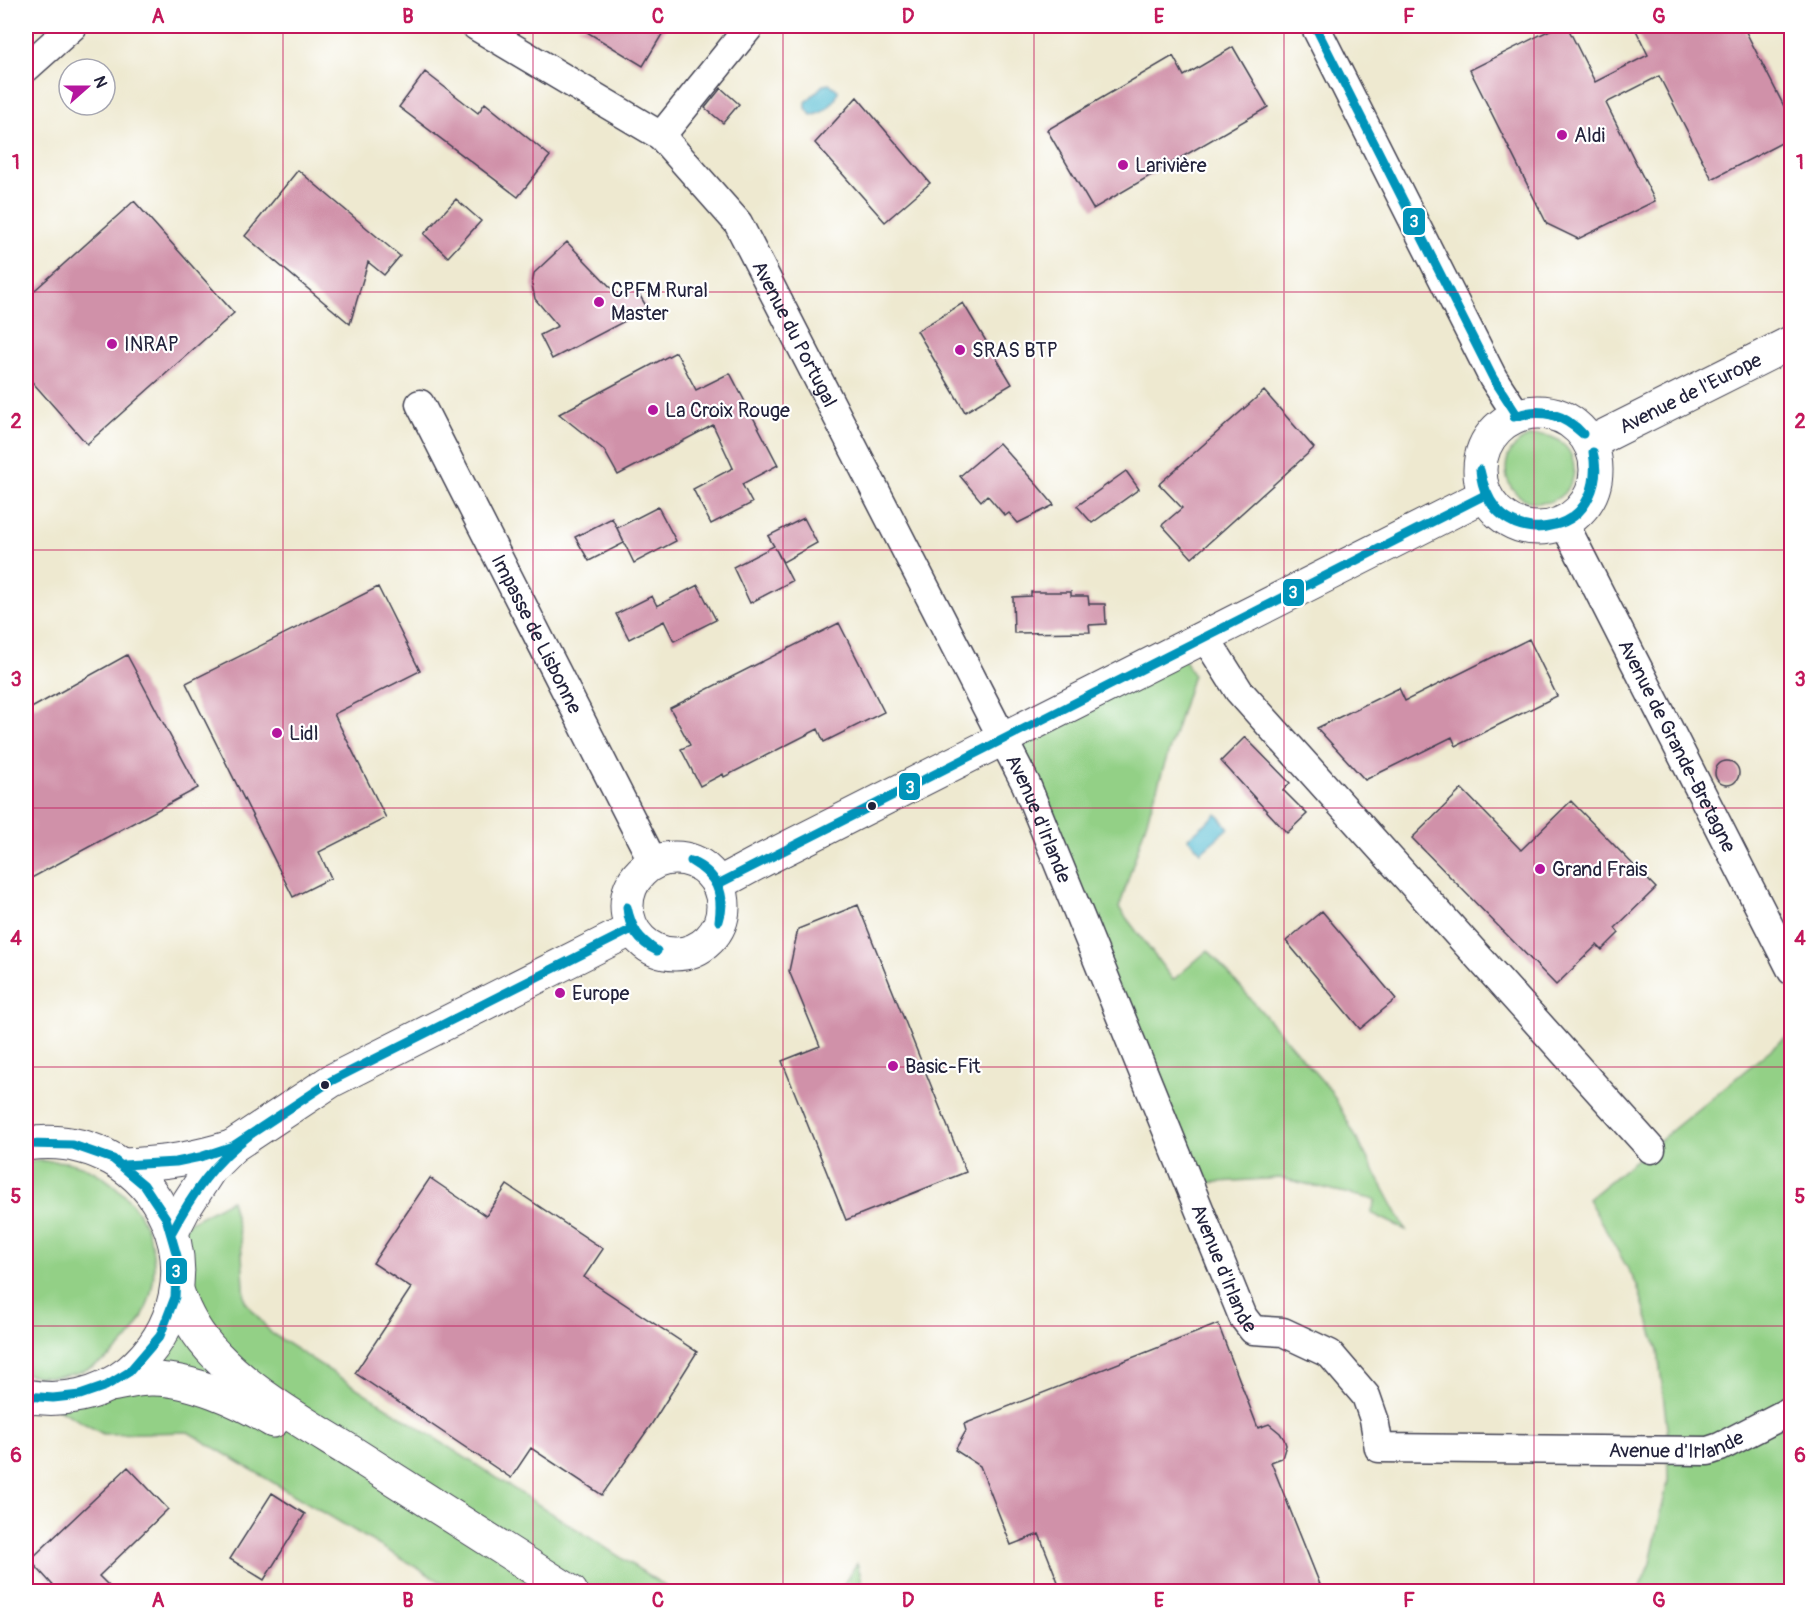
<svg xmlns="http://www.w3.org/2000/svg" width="1817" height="1617" font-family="Pangolin,sans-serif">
<rect width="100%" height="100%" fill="#fff"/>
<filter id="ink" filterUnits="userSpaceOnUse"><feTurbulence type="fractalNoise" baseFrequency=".0167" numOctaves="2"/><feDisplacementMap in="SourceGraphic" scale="12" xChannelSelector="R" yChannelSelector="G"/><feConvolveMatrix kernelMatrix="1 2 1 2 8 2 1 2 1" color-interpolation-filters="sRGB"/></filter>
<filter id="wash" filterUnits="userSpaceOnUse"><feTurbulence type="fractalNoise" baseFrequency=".008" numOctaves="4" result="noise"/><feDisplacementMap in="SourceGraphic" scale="24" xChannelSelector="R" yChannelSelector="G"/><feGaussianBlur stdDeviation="1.35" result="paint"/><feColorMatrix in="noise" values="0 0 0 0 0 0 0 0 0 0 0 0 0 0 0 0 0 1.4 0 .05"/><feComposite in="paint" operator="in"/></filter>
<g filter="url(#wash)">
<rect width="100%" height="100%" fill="#eee9d0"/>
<!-- green -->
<path fill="#93d086" stroke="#5a7960" stroke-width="1.5" d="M1506 469a34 34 0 1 1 68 0a34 34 0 1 1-68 0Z
M 1180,650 L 1193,675 L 1119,908 L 1173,980 L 1208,950 L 1331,1091 L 1406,1230 L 1371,1213 L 1376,1200 L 1280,1178 L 1189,1184 L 1004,738 Z
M 1791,1033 L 1791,1591 L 1638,1591 L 1650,1563 L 1668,1481 L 1667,1428 L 1658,1351 L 1637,1285 L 1588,1199 Z
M 34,1161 C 46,1161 60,1160 71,1163 C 88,1167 105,1177 118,1189 C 199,1261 132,1397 26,1374 L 26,1163 Z
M 231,1200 L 241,1240 L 245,1301 L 271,1333 L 673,1591 L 456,1591 L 188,1432 L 103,1434 L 40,1399 L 64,1399 L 158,1341 L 172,1232 Z
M 857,1563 L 865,1591 L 839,1591 Z"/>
<!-- water -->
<path fill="#56bdd3" stroke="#3c7087" stroke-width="1.5" d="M 830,84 L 838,90 C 838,101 822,116 811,115 L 806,108 L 806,102 L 823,85 Z
M 1217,814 L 1229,828 L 1201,852 L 1188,838 Z"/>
<g id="blocks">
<!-- building -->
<path fill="#d091a9" d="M 577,26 L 667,26 L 643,66 Z
M 1558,26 L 1567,26 L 1595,82 L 1648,55 L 1634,26 L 1743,26 L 1791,120 L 1791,138 L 1712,179 L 1659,76 L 1606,103 L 1655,201 L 1578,239 L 1547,224 L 1470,70 Z
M 1233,47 L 1268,107 L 1093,209 L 1047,130 L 1173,56 L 1184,76 Z
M 425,72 L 478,113 L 485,103 L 550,156 L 518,197 L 399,107 Z
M 721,88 L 739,104 L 723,123 L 705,108 Z
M 857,97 L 930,183 L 885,222 L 815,143 Z
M 298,170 L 400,256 L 384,275 L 368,262 L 350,324 L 245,236 Z
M 456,199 L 481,221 L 448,257 L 424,234 Z
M 134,201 L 234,313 L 87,444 L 26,375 L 26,298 Z
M 567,242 L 618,295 L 634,286 L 648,309 L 552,359 L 540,335 L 558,326 L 535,299 L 532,285 L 534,273 Z
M 963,303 L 1012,384 L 965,412 L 917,331 Z
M 676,352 L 696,390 L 730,373 L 778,465 L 742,484 L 752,503 L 711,524 L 693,489 L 733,468 L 713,425 L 618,475 L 604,450 L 559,414 Z
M 1264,391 L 1314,448 L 1192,558 L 1162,525 L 1182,508 L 1159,484 Z
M 999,443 L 1038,486 L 1054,505 L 1018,523 L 1009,513 L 1005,516 L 987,495 L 981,501 L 960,476 Z
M 1126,471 L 1139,489 L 1092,523 L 1077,506 Z
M 658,507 L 676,541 L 634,563 L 617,528 Z
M 612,518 L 624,543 L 589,561 L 575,537 Z
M 804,518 L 817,543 L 783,562 L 775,548 L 792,581 L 750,603 L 733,567 L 774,546 L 768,536 Z
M 698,585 L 716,620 L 674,641 L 664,621 L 629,639 L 616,614 L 652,596 L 657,606 Z
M 378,587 L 420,671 L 334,714 L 386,818 L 319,852 L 331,878 L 293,897 L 186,683 Z
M 1031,592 L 1071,592 L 1071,596 L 1088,596 L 1089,604 L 1105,604 L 1106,624 L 1089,625 L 1090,632 L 1014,633 L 1013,597 L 1031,596 Z
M 839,623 L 884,712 L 824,742 L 818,729 L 724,777 L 723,774 L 700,786 L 681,749 L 690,745 L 670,708 Z
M 1529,639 L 1557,696 L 1456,746 L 1452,737 L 1365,780 L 1317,728 L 1399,688 L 1405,701 Z
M 127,655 L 198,788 L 26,881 L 26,711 Z
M 1245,737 L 1290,783 L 1283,790 L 1307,814 L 1287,833 L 1221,761 Z
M1715 773a12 12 0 1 1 24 0a12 12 0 1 1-24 0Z
M 1462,789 L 1521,850 L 1571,801 L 1656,888 L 1615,928 L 1619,933 L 1602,950 L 1597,945 L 1556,985 L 1412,838 Z
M 858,905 L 966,1172 L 846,1220 L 782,1061 L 820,1046 L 789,971 L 798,929 Z
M 1322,911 L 1396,999 L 1360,1029 L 1286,941 Z
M 430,1178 L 486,1216 L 507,1185 L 603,1249 L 584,1277 L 697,1352 L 651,1425 L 602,1495 L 531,1448 L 511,1478 L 355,1373 L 411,1288 L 373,1263 Z
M 1218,1324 L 1258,1428 L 1269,1424 L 1280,1433 L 1284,1439 L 1286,1445 L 1282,1458 L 1271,1462 L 1323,1592 L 1062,1592 L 1039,1534 L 1011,1545 L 980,1466 L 955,1450 L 966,1431 L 964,1424 Z
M 128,1467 L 168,1509 L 99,1576 L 115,1592 L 59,1592 L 30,1560 Z
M 272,1493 L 305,1514 L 264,1580 L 230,1559 Z"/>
</g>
</g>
<g filter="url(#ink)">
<use href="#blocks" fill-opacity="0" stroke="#414051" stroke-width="1.5"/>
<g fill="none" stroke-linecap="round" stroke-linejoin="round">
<!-- minor casing -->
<g stroke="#414051" stroke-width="31">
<g id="minor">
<path id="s1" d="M 476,26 L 661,136 L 738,223 L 1026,784 L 1243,1317 L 1253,1330 L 1283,1332 L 1330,1354 L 1366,1396 L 1374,1419 L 1379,1448 L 1708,1451 L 1720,1447 L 1792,1410"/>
<path d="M 1315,26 L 1493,378 L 1517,415"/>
<path d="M 26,68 L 73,26"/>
<path d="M 661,136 L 750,26"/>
<path id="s2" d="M 420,404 L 653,862"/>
<path id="s3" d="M 1564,523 L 1792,971"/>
<path d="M 1205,637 L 1239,691 L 1651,1149"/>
</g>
</g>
<!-- tertiary casing -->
<g stroke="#414051" stroke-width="35">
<g id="tertiary">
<circle cx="1538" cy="470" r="58"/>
<path id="s4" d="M 1590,443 L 1792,342"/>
<circle cx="675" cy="906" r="48"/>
<path d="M 718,884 L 763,860 L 1485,495"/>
<path d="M 124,1165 C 164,1163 193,1159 231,1147"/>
<path d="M 172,1232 L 184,1209 L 210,1169 L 233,1146 L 331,1081 L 632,929"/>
</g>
</g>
<!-- primary casing -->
<g stroke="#414051" stroke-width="35">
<path id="primary" d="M 26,1144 C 159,1125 232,1284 129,1372 C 100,1395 61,1403 26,1396"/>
</g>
<!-- motorway casing -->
<g stroke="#414051" stroke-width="35">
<path id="motorway" d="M 177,1290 C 185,1315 197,1336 216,1355 C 255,1396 308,1425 356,1455 C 427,1501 499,1546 571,1592
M 110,1385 C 123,1383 137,1379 151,1379 C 190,1378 240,1401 273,1421"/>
</g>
<!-- minor -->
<use href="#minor" stroke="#fff" stroke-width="28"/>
<!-- tertiary -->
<use href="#tertiary" stroke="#fff" stroke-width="33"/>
<!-- primary -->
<use href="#primary" stroke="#fff" stroke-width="33"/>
<!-- motorway -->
<use href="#motorway" stroke="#fff" stroke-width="33"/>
<!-- bus-1 casing -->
<g stroke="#fff" stroke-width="14">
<path id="bus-1" d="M 1315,26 L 1493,378 L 1517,415
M 1514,417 C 1538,405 1566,414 1583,434
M 1514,417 C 1543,409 1560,414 1583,434
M 1480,470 C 1486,499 1499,522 1531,527 C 1539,528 1548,526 1555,525
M 1480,470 C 1483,510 1515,537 1555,525
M 1555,525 C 1589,515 1598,483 1593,452
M 1555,525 C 1587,518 1602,481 1593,452
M 691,861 C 716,872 728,894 719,921
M 691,861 C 717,876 723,892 719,921
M 718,884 L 1485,495
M 627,907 C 632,930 639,938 657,951
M 627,907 C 628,927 639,943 657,951
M 26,1144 L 73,1145 L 113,1159 L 144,1185 L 166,1218 L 177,1256 L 175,1297 L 160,1336 L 129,1372 L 106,1386 L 80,1395 L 53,1398 L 26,1396
M 124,1165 L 176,1162 L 200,1157 L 233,1146 L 331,1081 L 632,929
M 172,1232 C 192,1194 215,1161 250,1135"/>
</g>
<!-- bus-1 -->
<use href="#bus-1" stroke="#0094ba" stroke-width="9"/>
</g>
</g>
<!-- grid -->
<path fill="none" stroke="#c2185b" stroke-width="1.5" stroke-opacity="0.55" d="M 283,26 L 283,1592M 533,26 L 533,1592M 783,26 L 783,1592M 1034,26 L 1034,1592M 1284,26 L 1284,1592M 1534,26 L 1534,1592M 26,292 L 1792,292M 26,550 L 1792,550M 26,808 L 1792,808M 26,1067 L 1792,1067M 26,1326 L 1792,1326"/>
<!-- markers -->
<g fill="#b5179e" stroke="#fff" stroke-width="2">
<circle cx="1562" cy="135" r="6"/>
<circle cx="1123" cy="165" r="6"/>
<circle cx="599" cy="302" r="6"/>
<circle cx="112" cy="344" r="6"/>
<circle cx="960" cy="350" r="6"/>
<circle cx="653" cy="410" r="6"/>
<circle cx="277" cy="733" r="6"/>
<circle cx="1540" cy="869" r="6"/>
<circle cx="560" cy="993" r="6"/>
<circle cx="893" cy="1066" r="6"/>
</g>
<g fill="#22223b" stroke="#fff" stroke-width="2">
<circle cx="872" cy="806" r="5"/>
<circle cx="325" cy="1085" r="5"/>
</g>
<g text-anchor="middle" stroke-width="4.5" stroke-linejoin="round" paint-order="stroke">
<!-- poi labels -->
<g font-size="20" fill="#22223b" stroke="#fff" text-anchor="start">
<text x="1574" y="142">Aldi</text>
<text x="1135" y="172">Larivière</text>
<text x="611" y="297">CPFM Rural<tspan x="611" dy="23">Master</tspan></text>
<text x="124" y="351">INRAP</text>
<text x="972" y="357">SRAS BTP</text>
<text x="665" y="417">La Croix Rouge</text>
<text x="289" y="740">Lidl</text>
<text x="1552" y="876">Grand Frais</text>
<text x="572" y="1000">Europe</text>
<text x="905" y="1073">Basic-Fit</text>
</g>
<!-- street labels -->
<g font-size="20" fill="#22223b" stroke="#fff">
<text dy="7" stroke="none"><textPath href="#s1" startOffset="456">Avenue du Portugal</textPath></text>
<text dy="7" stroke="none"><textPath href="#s4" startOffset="112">Avenue de l'Europe</textPath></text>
<text dy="7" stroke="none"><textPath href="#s2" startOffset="258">Impasse de Lisbonne</textPath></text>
<text dy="7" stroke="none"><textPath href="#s3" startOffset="250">Avenue de Grande-Bretagne</textPath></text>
<text dy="7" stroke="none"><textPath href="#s1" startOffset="999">Avenue d'Irlande</textPath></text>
<text dy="7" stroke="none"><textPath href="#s1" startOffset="1485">Avenue d'Irlande</textPath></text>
<text dy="7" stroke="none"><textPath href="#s1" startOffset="2043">Avenue d'Irlande</textPath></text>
</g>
</g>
<g stroke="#fff" stroke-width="2">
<rect x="1402" y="207" width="24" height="29" rx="6" fill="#0094ba"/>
<rect x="1282" y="578" width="23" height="29" rx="6" fill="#0094ba"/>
<rect x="898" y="772" width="23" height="29" rx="6" fill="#0094ba"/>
<rect x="165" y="1257" width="23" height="28" rx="6" fill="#0094ba"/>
</g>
<g font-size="16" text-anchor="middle" font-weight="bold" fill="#fff">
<text x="1414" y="227">3</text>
<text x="1293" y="598">3</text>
<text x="910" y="793">3</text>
<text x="176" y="1277">3</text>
</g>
<!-- margin -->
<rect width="1817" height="1617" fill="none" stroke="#fff" stroke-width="66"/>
<!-- north arrow -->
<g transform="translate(87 87) rotate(69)"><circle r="28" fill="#ffffff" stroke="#a7a7b1" stroke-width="1.5"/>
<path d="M0-4.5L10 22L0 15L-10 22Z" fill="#b5179e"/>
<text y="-9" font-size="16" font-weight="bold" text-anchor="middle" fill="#22223b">N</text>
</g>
<rect x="33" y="33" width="1751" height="1551" fill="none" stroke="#c2185b" stroke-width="2"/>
<g font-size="20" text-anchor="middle" font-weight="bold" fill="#c2185b">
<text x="158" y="23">A</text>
<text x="408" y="23">B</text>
<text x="658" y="23">C</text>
<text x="908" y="23">D</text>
<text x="1159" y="23">E</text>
<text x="1409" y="23">F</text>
<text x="1659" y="23">G</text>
<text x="16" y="169">1</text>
<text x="1800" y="169">1</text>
<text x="16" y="428">2</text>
<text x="1800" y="428">2</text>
<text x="16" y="686">3</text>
<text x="1800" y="686">3</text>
<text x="16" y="945">4</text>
<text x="1800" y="945">4</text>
<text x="16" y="1203">5</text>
<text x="1800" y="1203">5</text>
<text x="16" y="1462">6</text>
<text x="1800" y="1462">6</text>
<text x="158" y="1607">A</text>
<text x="408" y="1607">B</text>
<text x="658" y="1607">C</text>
<text x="908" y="1607">D</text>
<text x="1159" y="1607">E</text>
<text x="1409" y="1607">F</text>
<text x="1659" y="1607">G</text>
</g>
</svg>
